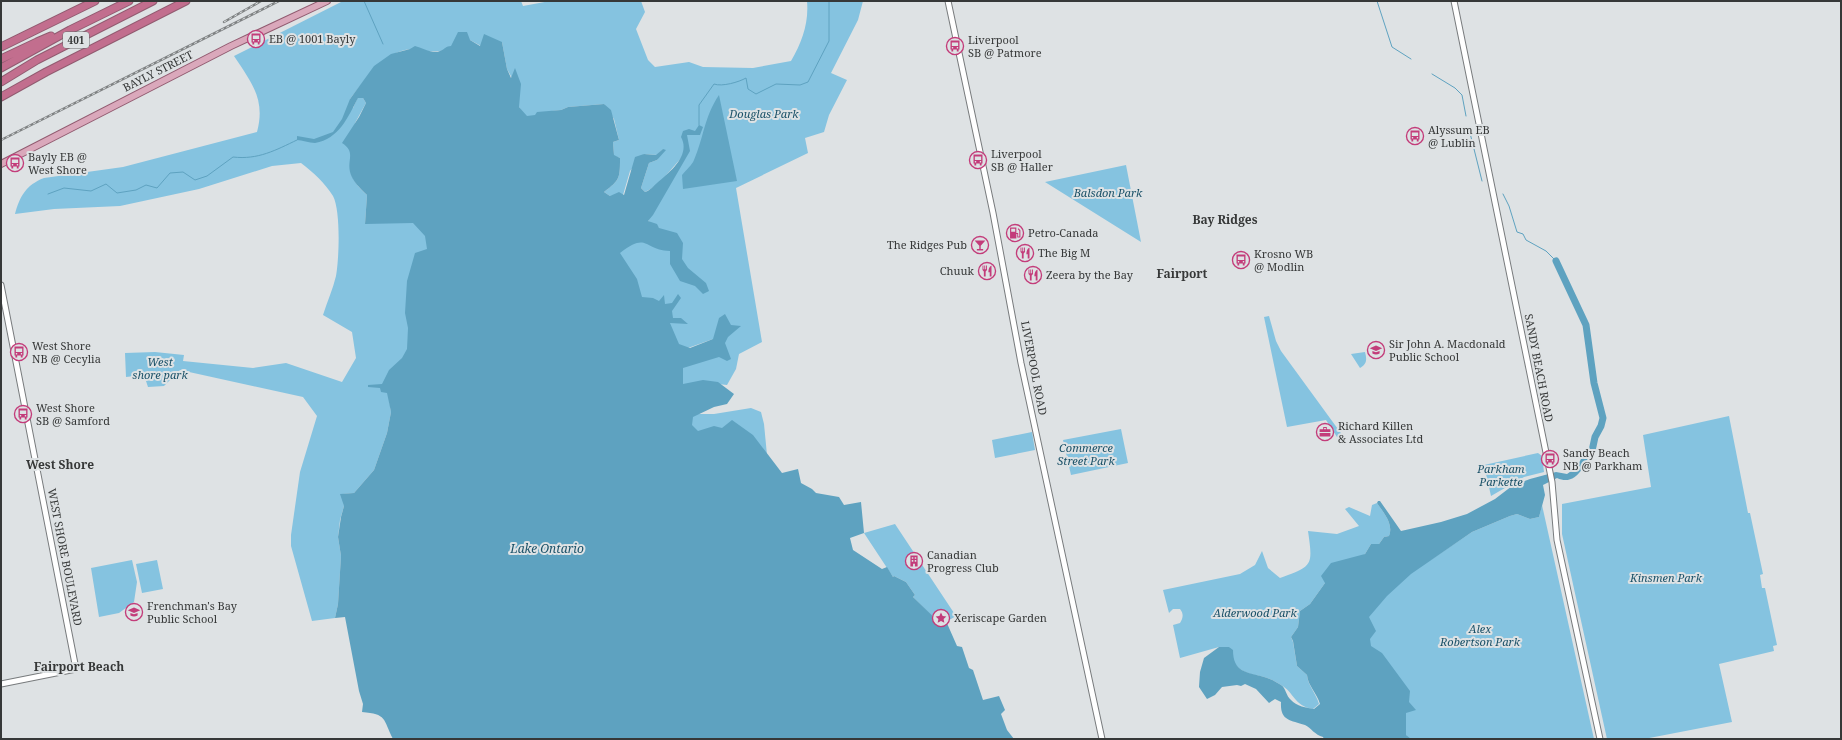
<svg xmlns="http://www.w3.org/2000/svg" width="1842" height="740" font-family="'Noto Serif',serif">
<rect width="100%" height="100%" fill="#dee2e4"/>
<!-- green -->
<path fill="#85c3e0" d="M 343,1 L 521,1 L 523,6 L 550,1 L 641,1 L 645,12 L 636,29 L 648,60 L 655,67 L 689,62 L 703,67 L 753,68 L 791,61 C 802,42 809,23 807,1 L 863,1 L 858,20 L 831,73 L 847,80 L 829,115 L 824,132 L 805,138 L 808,153 L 736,188 L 762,342 L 739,354 L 736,369 L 727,385 L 718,384 L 688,392 L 670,372 L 713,339 L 674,353 L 637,303 L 599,260 L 659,228 L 648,221 L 682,157 C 672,168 659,186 645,192 L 641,188 L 649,163 L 657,160 L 663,149 L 657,155 L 644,154 L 630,171 L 623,195 L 610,196 L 604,192 C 620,180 620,178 620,158 L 614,156 L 613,142 L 619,140 L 614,119 L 604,104 L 568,107 L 561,110 L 552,111 L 546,149 L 519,107 L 512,78 L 507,69 L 502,42 L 481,46 L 470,40 C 456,50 443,52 426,51 C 421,50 415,49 411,49 C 384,51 365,80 350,99 L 353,108 L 358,97 L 363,98 L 366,103 L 355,123 L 350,167 C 350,178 359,188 367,195 L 365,224 L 441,171 L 418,340 L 388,392 L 391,412 L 387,433 L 374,470 L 354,493 L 343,494 L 344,506 L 340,520 L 338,537 L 341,556 L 338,604 L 335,618 L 312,621 L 291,546 L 291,535 L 300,472 L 317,416 L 303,397 L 180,370 L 164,386 L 148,387 L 144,375 L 126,377 L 125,353 L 155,352 L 184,355 L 183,361 L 253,368 L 286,363 L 342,382 L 356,358 L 352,332 L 323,315 C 327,302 333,289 336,276 C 339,260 341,211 333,196 C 325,183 313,172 301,163 L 272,166 L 199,189 L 120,206 L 54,209 L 15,214 C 20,196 26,185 44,178 L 123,167 L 257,132 C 266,99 251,82 234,56 Z
M 1126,165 L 1141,242 L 1045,182 Z
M 1269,316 L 1276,341 L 1281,351 L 1343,436 L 1337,437 L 1326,420 L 1287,427 L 1264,317 Z
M 1365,352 C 1367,359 1367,364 1360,368 L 1351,354 Z
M 751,408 L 761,412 L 764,424 L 767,455 L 709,444 L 677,414 L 714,414 Z
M 1729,416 L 1748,513 L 1750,513 L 1763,574 L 1760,575 L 1762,588 L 1765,588 L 1777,645 L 1773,646 L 1774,651 L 1719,664 L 1732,722 L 1644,739 L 1607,739 L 1562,534 L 1562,504 L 1651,487 L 1643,435 Z
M 1121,429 L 1128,463 L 1071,475 L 1063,440 Z
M 1032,432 L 1035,450 L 995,458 L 992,440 Z
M 1538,453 L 1542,456 L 1544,472 L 1524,477 L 1491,496 L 1484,465 Z
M 1377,503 C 1383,512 1394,524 1389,536 L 1384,537 L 1379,544 L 1371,544 L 1365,554 L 1325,583 L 1310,604 L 1300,611 L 1298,627 L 1291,637 L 1293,642 L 1297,666 L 1307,675 C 1308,686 1316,693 1319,704 L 1313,709 C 1294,706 1294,692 1281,685 C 1276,682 1269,678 1264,677 C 1256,675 1247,674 1240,669 C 1233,664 1231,655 1229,647 L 1219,647 L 1180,658 L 1173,625 L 1180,623 C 1183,618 1184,614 1180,609 L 1173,609 L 1169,613 L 1163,590 L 1240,574 L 1255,565 L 1262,551 L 1268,568 L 1280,578 C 1313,566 1313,566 1308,531 L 1337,534 L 1359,526 L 1345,509 L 1349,507 L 1370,516 L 1372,505 Z
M 1542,505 L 1594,739 L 1408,739 L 1406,735 L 1406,724 L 1363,646 L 1364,602 L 1405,574 L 1432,559 L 1472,532 L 1510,516 L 1517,514 L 1530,519 L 1539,517 Z
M 895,524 L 956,616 L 941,625 L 913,597 L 915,595 L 906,582 L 894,576 L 893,577 L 864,533 Z
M 132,560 L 137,582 L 134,602 L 119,613 L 99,617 L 91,568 Z
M 157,560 L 163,589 L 142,593 L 136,564 Z"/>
<!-- forest -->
<path fill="#62a6c4" d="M 719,95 L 737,181 L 683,189 L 682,175 C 686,170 692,165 694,160 C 704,137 704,117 719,95 Z"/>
<!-- water -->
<path fill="#5ea2c0" d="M 458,32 L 467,32 L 470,40 L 480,46 L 484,34 L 502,42 L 507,69 L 511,78 L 515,68 L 521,84 L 519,107 L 527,116 L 535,115 L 537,112 L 561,110 L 568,107 L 604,104 L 611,110 L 619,140 L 613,142 L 614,155 L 620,158 C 620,178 620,180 604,192 L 610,196 L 619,192 L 624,195 L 635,157 L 644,154 L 656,155 L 663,149 L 666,150 L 657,160 L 649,163 L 641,188 L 645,192 C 651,190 653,186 657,183 C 670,172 691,155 681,137 L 683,131 L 689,129 L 695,131 L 699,125 L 703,127 L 700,135 L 687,135 L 690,151 L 653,215 L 648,221 L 657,224 L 659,228 L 677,233 L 683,243 L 682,259 L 688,268 L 706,283 L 709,291 L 703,294 L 695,286 L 680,281 L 670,264 L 670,251 C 643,250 648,231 620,253 L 637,279 L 642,297 L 653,298 L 659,301 L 664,295 L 665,304 L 672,303 L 678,294 L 681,298 L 672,311 L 673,318 L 681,318 L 688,324 L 670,323 L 679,344 L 690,348 L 713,339 L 719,318 L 725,314 L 731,325 L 741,326 L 728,337 L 725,343 L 731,359 L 727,361 L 719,357 L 683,368 L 683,384 L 703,380 L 718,382 L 734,394 L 727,404 L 714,407 L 693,417 L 692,425 L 698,431 L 714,426 L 722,428 L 732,420 L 753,435 L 782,473 L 798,469 L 801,483 L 812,489 L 816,493 L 839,497 L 844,505 L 861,502 L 864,533 L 850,538 L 853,550 L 882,569 L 887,567 L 893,577 L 894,576 L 906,582 L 915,595 L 913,597 L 941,624 L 946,621 L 957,646 L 962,647 L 969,668 L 973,670 L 983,700 L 999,696 L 1005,710 L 1001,714 L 1007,730 L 1014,739 L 393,739 C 383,719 387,714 362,712 L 363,704 L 359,691 L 345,617 L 335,618 L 338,604 L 341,556 L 338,537 L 341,517 L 344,506 L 340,494 L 354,493 L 374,470 L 387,433 L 391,412 L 387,393 L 381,392 L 380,388 L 368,387 L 368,385 L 382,384 L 389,370 L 402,358 L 407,349 L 408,328 L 405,313 L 407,281 L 415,253 L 427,249 L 425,236 L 413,223 L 365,224 L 367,195 C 361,189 352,181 350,172 C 347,159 356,152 342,143 L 359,117 L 366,103 L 363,98 L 358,98 C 348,117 339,139 315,143 C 309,143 302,140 297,140 L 297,136 L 314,139 L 333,132 L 342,119 L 350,99 L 374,66 L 391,54 L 410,49 L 415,46 C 422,48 433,54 440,51 C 445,49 446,46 451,46 Z
M 1586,449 L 1592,451 C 1585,465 1576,487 1557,478 L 1543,485 L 1545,495 L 1539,517 L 1530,519 L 1517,514 L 1510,516 L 1472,532 L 1411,574 L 1387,596 L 1369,617 L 1376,631 L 1370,639 L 1371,646 L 1382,653 L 1410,691 L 1409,702 L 1416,710 L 1406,713 L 1406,735 L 1411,739 L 1324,739 L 1323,737 C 1315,735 1311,728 1305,725 C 1290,720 1280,721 1281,702 L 1275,699 L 1269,703 L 1256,689 L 1245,684 L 1241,686 L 1237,685 L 1222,687 L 1215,695 L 1207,699 L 1199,687 L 1200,672 L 1204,658 L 1219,647 L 1229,647 L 1233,650 C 1233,672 1246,672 1264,677 C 1269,678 1276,682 1281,685 C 1286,688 1286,696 1291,700 C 1296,706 1307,708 1314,709 L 1320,704 C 1317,693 1308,686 1307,675 L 1297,666 L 1293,641 L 1291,637 L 1298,627 L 1300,611 L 1310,604 L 1325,583 L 1321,576 L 1331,563 L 1365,554 L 1371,544 L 1379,544 L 1384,537 L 1389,536 C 1394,524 1383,512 1377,503 L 1378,501 L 1380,501 L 1401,531 L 1441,522 L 1467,514 L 1495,499 L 1512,486 L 1530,479 L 1556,472 L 1567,474 L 1577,467 Z"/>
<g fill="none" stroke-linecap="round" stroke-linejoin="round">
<!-- stream -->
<path stroke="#5ea2c0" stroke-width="1" d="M 364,1 L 383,44
M 1377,1 L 1392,47 L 1411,59
M 1432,74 L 1455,88 L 1462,95 L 1466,116
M 699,125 L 699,105 L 714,84 C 722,87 739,82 746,78 L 748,89 L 756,94 L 776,84 L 800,85 L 808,82 L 829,41 L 829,1
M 1469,129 L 1482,181
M 48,194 L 64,188 L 91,191 L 106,184 L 117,193 L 136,190 L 146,185 L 157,188 L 170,173 L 183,172 L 195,180 L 207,176 L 233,157 C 258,160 276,150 297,140
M 1503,194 L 1509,206 L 1517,232 L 1523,234 L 1526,240 L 1546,251 L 1556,261"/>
<!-- river -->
<path stroke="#5ea2c0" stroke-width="7" d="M 1556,261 L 1586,325 L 1594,383 L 1603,418 L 1601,426 L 1595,437 L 1592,451"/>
<!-- minor casing -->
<g stroke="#787b7d" stroke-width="7">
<path id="minor" d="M 948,1 L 993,213 L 1021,363 L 1102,739
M 1454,1 L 1552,482 L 1557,540 L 1600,739
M 1,285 L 76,669 L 1,684"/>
</g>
<!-- major casing -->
<g stroke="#915b70" stroke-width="8">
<path id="major" d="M 1,164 L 231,46 L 327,1"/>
</g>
<!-- highway casing -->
<g stroke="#915b70" stroke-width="9">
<path id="highway" d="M 1,47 L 95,1
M 1,59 L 37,42 L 51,36
M 1,68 L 70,30 L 129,1
M 1,82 L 37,60 L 153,1
M 1,97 L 46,72 L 186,1"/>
</g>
<!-- minor -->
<use href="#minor" stroke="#fff" stroke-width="5"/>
<!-- major -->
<use href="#major" stroke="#daa8bb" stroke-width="6"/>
<!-- highway -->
<use href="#highway" stroke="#c26e8e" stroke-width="7"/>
<!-- rail casing -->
<g stroke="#7f8283" stroke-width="2.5">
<path id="rail" d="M 224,22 L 261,1
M 1,140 L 279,1"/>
</g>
<!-- rail -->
<use href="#rail" stroke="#dee2e4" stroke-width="1" stroke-dasharray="3" stroke-linecap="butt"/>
</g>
<!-- icons -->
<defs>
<g id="bus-ring" transform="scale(0.9)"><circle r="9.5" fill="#dee2e4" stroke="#c33c7a" stroke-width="1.5"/><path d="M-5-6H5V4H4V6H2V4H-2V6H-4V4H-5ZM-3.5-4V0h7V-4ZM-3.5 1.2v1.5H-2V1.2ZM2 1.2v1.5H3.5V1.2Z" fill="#c33c7a"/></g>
<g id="fuel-ring" transform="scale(0.9)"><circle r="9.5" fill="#dee2e4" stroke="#c33c7a" stroke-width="1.5"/><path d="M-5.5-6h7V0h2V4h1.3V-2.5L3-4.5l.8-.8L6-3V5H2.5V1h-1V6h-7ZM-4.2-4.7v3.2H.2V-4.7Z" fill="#c33c7a"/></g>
<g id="bar-ring" transform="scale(0.9)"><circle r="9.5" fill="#dee2e4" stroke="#c33c7a" stroke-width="1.5"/><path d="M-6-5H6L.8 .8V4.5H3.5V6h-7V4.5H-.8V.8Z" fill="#c33c7a"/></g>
<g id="restaurant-ring" transform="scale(0.9)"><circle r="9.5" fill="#dee2e4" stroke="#c33c7a" stroke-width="1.5"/><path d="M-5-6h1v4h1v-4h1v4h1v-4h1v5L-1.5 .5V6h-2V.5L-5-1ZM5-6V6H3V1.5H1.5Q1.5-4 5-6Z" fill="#c33c7a"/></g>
<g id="school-ring" transform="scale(0.9)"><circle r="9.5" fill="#dee2e4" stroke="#c33c7a" stroke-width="1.5"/><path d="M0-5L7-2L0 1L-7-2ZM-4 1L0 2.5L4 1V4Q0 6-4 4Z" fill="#c33c7a"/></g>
<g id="office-ring" transform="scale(0.9)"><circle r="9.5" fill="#dee2e4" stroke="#c33c7a" stroke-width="1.5"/><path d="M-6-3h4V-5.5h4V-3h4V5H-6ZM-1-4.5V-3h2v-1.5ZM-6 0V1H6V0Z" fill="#c33c7a"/></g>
<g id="building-ring" transform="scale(0.9)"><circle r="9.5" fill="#dee2e4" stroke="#c33c7a" stroke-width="1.5"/><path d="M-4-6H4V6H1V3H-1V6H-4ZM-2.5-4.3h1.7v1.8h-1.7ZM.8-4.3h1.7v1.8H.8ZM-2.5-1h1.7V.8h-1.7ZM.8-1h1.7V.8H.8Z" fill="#c33c7a"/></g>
<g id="sight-ring" transform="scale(0.9)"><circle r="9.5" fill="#dee2e4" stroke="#c33c7a" stroke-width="1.5"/><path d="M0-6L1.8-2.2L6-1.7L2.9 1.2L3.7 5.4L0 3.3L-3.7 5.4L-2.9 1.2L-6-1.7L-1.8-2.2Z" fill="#c33c7a"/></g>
</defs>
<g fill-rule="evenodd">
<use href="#bus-ring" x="256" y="39"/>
<use href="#bus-ring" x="955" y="46"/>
<use href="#bus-ring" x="1415" y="136"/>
<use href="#bus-ring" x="978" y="160"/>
<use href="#bus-ring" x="15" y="163"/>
<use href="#fuel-ring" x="1015" y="233"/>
<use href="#bar-ring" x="980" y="245"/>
<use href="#restaurant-ring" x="1025" y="253"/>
<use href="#bus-ring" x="1241" y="260"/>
<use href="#restaurant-ring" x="987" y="271"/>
<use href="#restaurant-ring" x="1033" y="275"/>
<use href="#school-ring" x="1376" y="350"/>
<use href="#bus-ring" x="19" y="352"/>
<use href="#bus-ring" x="23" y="414"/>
<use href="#office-ring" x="1325" y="432"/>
<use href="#bus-ring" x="1550" y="459"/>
<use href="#building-ring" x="914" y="561"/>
<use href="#school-ring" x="134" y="612"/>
<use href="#sight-ring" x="941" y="618"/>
</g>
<g text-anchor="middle" stroke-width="4" stroke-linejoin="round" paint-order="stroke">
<!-- shield labels -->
<rect fill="#dee2e4" stroke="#686b6c" stroke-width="1" x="63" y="32" width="26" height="16" rx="3"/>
<g font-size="10" font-weight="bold" fill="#363838">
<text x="76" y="44">401</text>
</g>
<!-- poi labels -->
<g font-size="11" fill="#363838" stroke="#dee2e4" text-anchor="start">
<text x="269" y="43">EB @ 1001 Bayly</text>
<text x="968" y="44">Liverpool<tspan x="968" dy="13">SB @ Patmore</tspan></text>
<text x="1428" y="134">Alyssum EB<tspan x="1428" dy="13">@ Lublin</tspan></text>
<text x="991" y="158">Liverpool<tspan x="991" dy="13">SB @ Haller</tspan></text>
<text x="28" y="161">Bayly EB @<tspan x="28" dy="13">West Shore</tspan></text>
<text x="1028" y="237">Petro-Canada</text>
<text x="967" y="249" text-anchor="end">The Ridges Pub</text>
<text x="1038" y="257">The Big M</text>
<text x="1254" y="258">Krosno WB<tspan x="1254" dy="13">@ Modlin</tspan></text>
<text x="974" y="275" text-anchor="end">Chuuk</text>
<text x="1046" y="279">Zeera by the Bay</text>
<text x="1389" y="348">Sir John A. Macdonald<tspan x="1389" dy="13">Public School</tspan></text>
<text x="32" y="350">West Shore<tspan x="32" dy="13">NB @ Cecylia</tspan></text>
<text x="36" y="412">West Shore<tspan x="36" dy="13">SB @ Samford</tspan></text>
<text x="1338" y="430">Richard Killen<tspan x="1338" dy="13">&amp; Associates Ltd</tspan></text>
<text x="1563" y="457">Sandy Beach<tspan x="1563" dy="13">NB @ Parkham</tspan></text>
<text x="927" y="559">Canadian<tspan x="927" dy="13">Progress Club</tspan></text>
<text x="147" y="610">Frenchman's Bay<tspan x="147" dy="13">Public School</tspan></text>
<text x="954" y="622">Xeriscape Garden</text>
</g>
<!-- street labels -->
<g font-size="11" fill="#363838" stroke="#dee2e4">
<text transform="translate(158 71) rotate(-27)" y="4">BAYLY STREET</text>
<text transform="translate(1034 368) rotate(79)" y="4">LIVERPOOL ROAD</text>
<text transform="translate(1539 368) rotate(79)" y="4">SANDY BEACH ROAD</text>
<text transform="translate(65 557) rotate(79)" y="4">WEST SHORE BOULEVARD</text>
</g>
<!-- park labels -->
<g font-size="11" font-style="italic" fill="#195067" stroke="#dee2e4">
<text x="764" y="118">Douglas Park</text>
<text x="1108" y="197">Balsdon Park</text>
<text x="160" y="366">West<tspan x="160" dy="13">shore park</tspan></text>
<text x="1086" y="452">Commerce<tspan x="1086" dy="13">Street Park</tspan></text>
<text x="1501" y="473">Parkham<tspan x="1501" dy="13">Parkette</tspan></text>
<text x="1666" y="582">Kinsmen Park</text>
<text x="1255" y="617">Alderwood Park</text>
<text x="1480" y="633">Alex<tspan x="1480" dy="13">Robertson Park</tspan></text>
</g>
<!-- neighbourhood labels -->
<g font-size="12" font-weight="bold" fill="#363838" stroke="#dee2e4">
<text x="1225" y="224">Bay Ridges</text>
<text x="1182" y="278">Fairport</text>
<text x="60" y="469">West Shore</text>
<text x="79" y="671">Fairport Beach</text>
</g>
<!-- water labels -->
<g font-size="12" font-style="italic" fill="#1a5168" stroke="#dee2e4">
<text x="547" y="553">Lake Ontario</text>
</g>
</g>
<!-- border -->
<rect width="1842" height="740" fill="none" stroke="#363838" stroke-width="4"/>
</svg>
